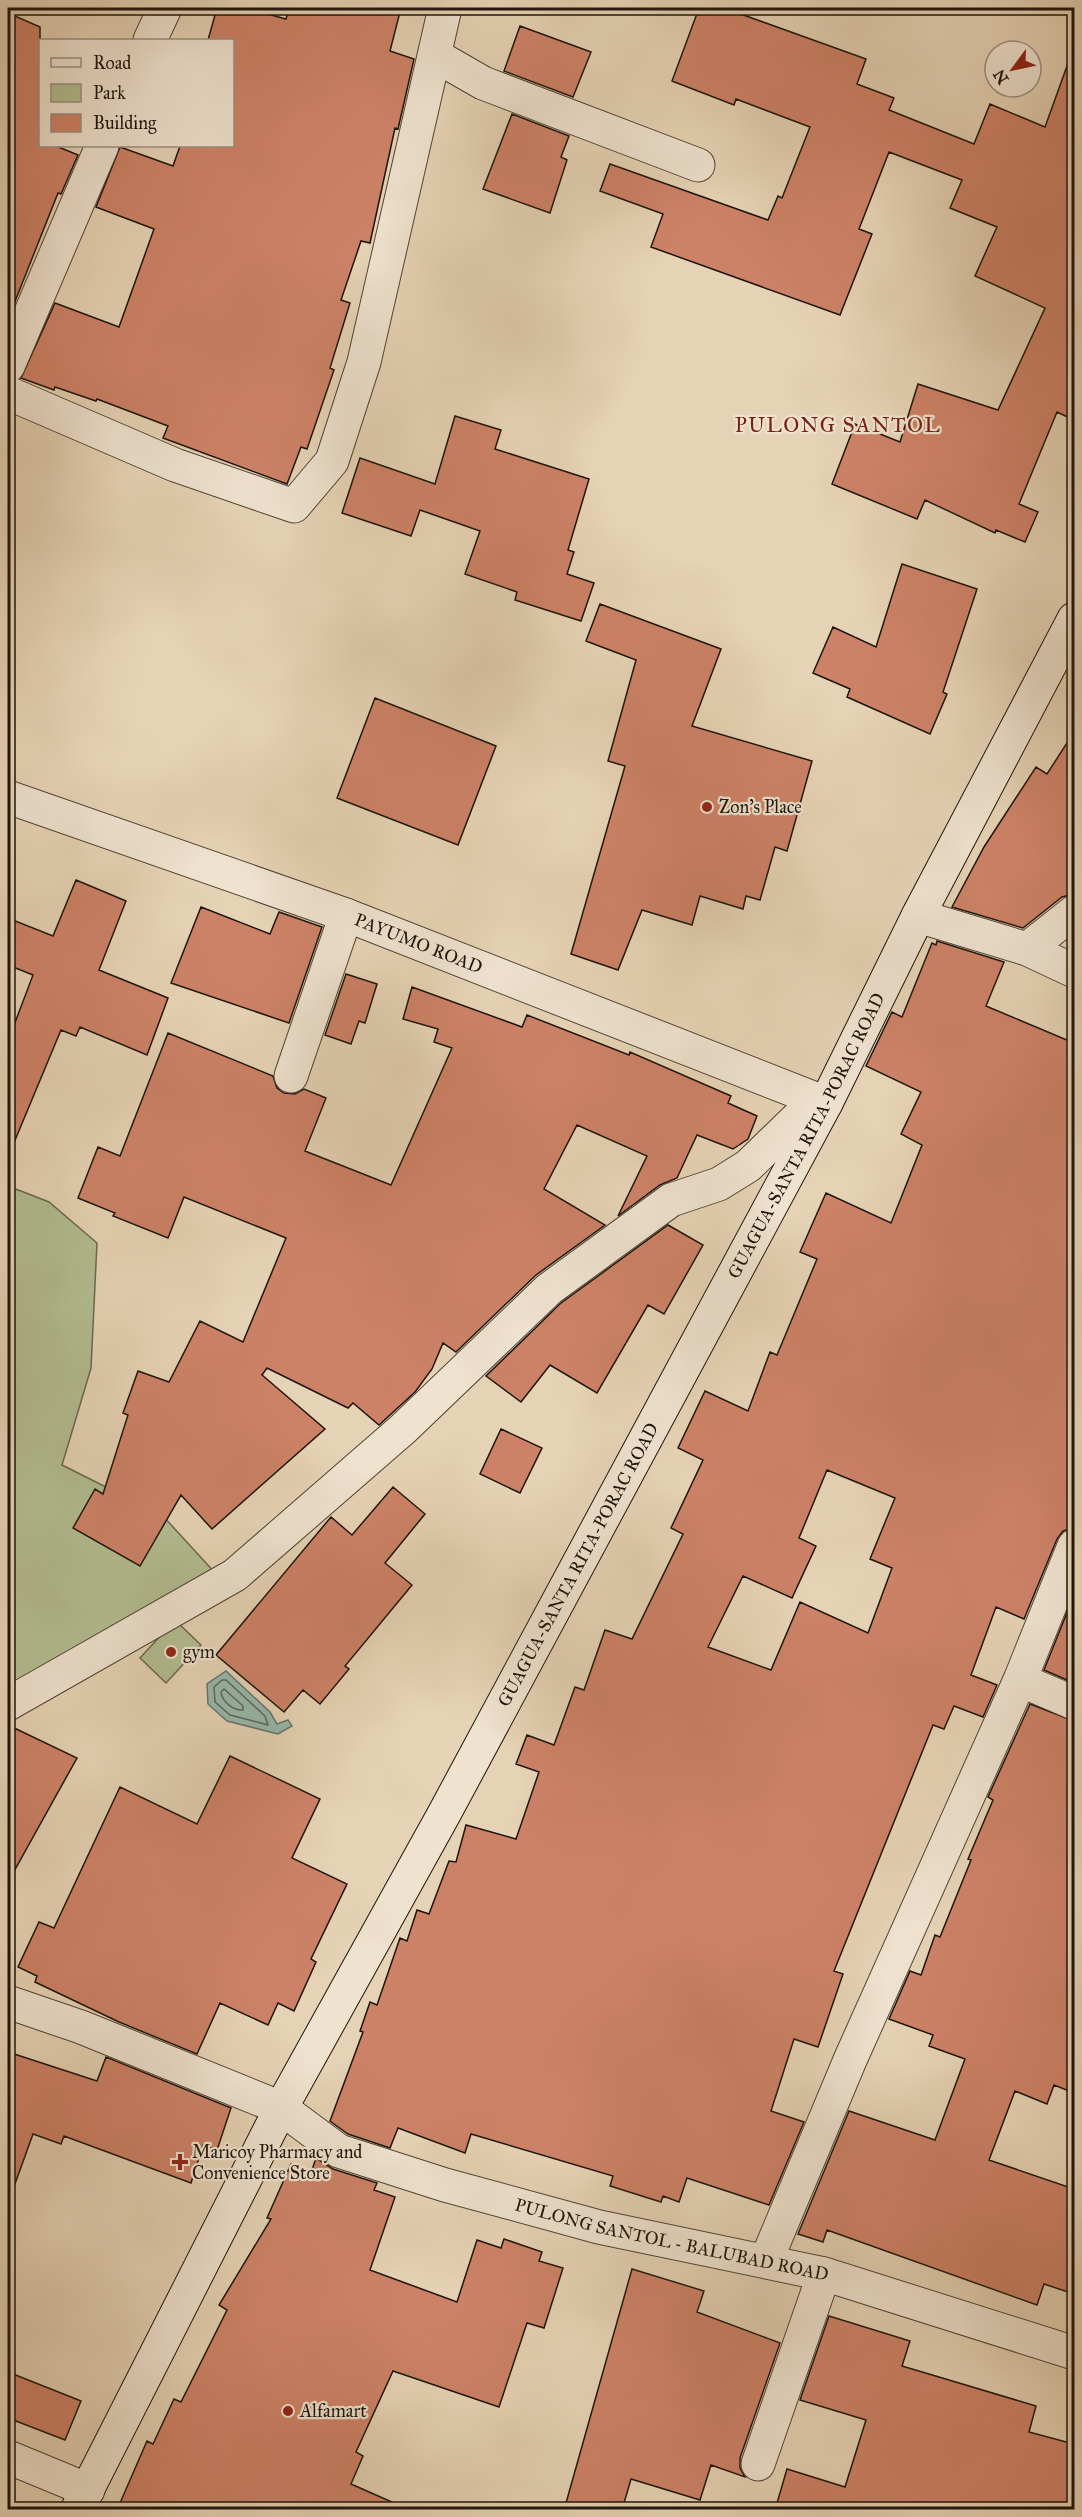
<svg xmlns="http://www.w3.org/2000/svg" width="1082" height="2517" font-family="'IM FELL Great Primer',serif">
<rect width="100%" height="100%" fill="#e6d3b5"/>
<filter id="stains"><feTurbulence type="fractalNoise" baseFrequency=".00333" numOctaves="4"/><feColorMatrix values="0 0 0 0 .2 0 0 0 0 .09 0 0 0 0 .02 0 0 0 .5 -.17"/></filter>
<radialGradient id="worn" r=".72"><stop offset=".6" stop-color="#630" stop-opacity="0"/><stop offset="1" stop-color="#630" stop-opacity=".3"/></radialGradient>
<!-- green -->
<path fill="#b2bd90" stroke="#68684e" stroke-width="1.5" d="M 8,1186 L 49,1202 L 97,1243 L 91,1368 L 62,1465 L 162,1515 L 218,1576 L 8,1698 Z
M 175,1620 L 201,1645 L 166,1683 L 140,1658 Z"/>
<!-- water -->
<path fill="#96b8ad" stroke="#66766d" stroke-width="1.5" d="M 226,1671 L 270,1712 L 277,1724 L 288,1720 L 292,1726 L 278,1734 L 227,1721 L 208,1704 L 207,1684 Z"/>
<g fill="none" stroke-linecap="round" stroke-linejoin="round">
<!-- shore -->
<path stroke="#5a665c" stroke-width="1.5" d="M 222,1680 L 226,1680 L 265,1716 L 268,1725 L 230,1715 L 215,1702 L 214,1687 Z
M 224,1689 L 243,1706 L 243,1710 C 234,1711 222,1702 221,1692 Z"/>
</g>
<!-- building -->
<path fill="#cd8267" stroke="#1d140c" stroke-width="1.5" fill-rule="evenodd" d="M 217,8 L 246,8 L 286,19 L 289,8 L 401,8 L 390,51 L 414,59 L 398,129 L 395,128 L 370,243 L 361,241 L 341,300 L 350,303 L 330,368 L 334,370 L 307,449 L 301,447 L 287,484 L 163,438 L 168,426 L 97,399 L 96,401 L 55,387 L 54,390 L 21,378 L 55,303 L 119,327 L 154,229 L 96,207 L 120,147 L 173,166 L 180,146 L 232,146 L 232,40 L 208,40 Z
M 699,8 L 724,8 L 866,59 L 857,84 L 894,98 L 889,110 L 974,144 L 990,104 L 1045,127 L 1071,55 L 1074,56 L 1074,420 L 1057,412 L 1019,504 L 1038,512 L 1025,542 L 996,530 L 995,533 L 925,500 L 917,519 L 832,484 L 855,424 L 900,442 L 918,384 L 998,410 L 1045,308 L 975,276 L 997,227 L 950,208 L 962,180 L 889,152 L 859,229 L 872,234 L 840,315 L 651,247 L 663,214 L 600,191 L 610,164 L 768,220 L 778,196 L 782,198 L 810,127 L 736,99 L 734,105 L 672,81 Z
M 8,13 L 40,27 L 40,146 L 56,146 L 78,155 L 61,194 L 58,193 L 8,319 Z
M 520,26 L 591,52 L 573,97 L 504,71 Z
M 512,114 L 569,136 L 561,157 L 567,160 L 550,213 L 483,189 Z
M 455,416 L 501,430 L 495,449 L 589,479 L 568,550 L 574,552 L 567,574 L 594,583 L 581,621 L 515,600 L 517,592 L 465,574 L 480,531 L 420,510 L 411,536 L 342,513 L 360,458 L 435,484 Z
M 902,564 L 977,589 L 943,692 L 947,694 L 930,734 L 847,697 L 850,689 L 813,673 L 833,627 L 876,647 Z
M 600,604 L 721,649 L 692,726 L 812,761 L 787,851 L 775,847 L 760,900 L 746,896 L 743,909 L 700,896 L 692,925 L 642,910 L 618,970 L 571,954 L 625,766 L 608,761 L 636,660 L 586,641 Z
M 375,698 L 496,746 L 458,845 L 337,798 Z
M 1074,732 L 1074,894 L 1062,897 L 1023,928 L 952,907 L 984,847 L 1036,767 L 1047,774 Z
M 76,880 L 126,901 L 99,970 L 168,998 L 147,1055 L 80,1027 L 76,1036 L 61,1030 L 8,1157 L 8,1041 L 33,975 L 8,965 L 8,918 L 53,936 Z
M 201,907 L 270,934 L 279,912 L 322,927 L 289,1023 L 171,983 Z
M 937,941 L 1004,962 L 986,1006 L 1074,1043 L 1074,1528 L 1063,1531 L 1057,1539 L 1024,1619 L 996,1607 L 971,1675 L 997,1685 L 983,1717 L 954,1706 L 944,1729 L 933,1725 L 834,1971 L 843,1974 L 818,2047 L 794,2039 L 771,2111 L 804,2122 L 769,2205 L 687,2178 L 679,2202 L 663,2196 L 661,2202 L 610,2186 L 613,2176 L 471,2134 L 465,2153 L 398,2128 L 390,2148 L 348,2134 L 330,2121 L 363,2032 L 360,2031 L 370,2002 L 377,2005 L 400,1938 L 407,1941 L 417,1910 L 429,1914 L 449,1861 L 456,1862 L 466,1825 L 516,1839 L 539,1772 L 516,1764 L 527,1735 L 554,1745 L 575,1687 L 584,1690 L 605,1630 L 632,1639 L 683,1534 L 671,1528 L 703,1460 L 678,1448 L 705,1391 L 748,1411 L 770,1352 L 777,1355 L 817,1259 L 800,1252 L 826,1193 L 891,1223 L 922,1145 L 901,1134 L 921,1092 L 866,1066 L 892,1012 L 902,1017 L 932,943 L 936,945 ZM 827,1470 L 895,1498 L 870,1559 L 892,1568 L 868,1633 L 800,1602 L 771,1670 L 708,1647 L 743,1576 L 792,1598 L 816,1546 L 799,1538 Z
M 346,974 L 377,984 L 365,1023 L 359,1021 L 351,1044 L 325,1035 Z
M 412,987 L 522,1027 L 527,1015 L 629,1055 L 630,1052 L 731,1096 L 728,1103 L 757,1116 L 748,1139 L 733,1149 L 697,1135 L 677,1178 L 660,1185 L 618,1216 L 647,1156 L 577,1125 L 544,1189 L 605,1225 L 536,1275 L 456,1352 L 443,1343 L 432,1369 L 415,1392 L 379,1425 L 353,1403 L 348,1408 L 267,1368 L 262,1375 L 325,1429 L 212,1529 L 181,1495 L 140,1566 L 73,1528 L 95,1489 L 103,1494 L 128,1415 L 123,1413 L 138,1371 L 169,1382 L 200,1321 L 243,1342 L 286,1238 L 184,1197 L 168,1238 L 113,1216 L 115,1213 L 78,1198 L 98,1147 L 120,1156 L 168,1033 L 273,1076 L 277,1088 L 284,1093 L 295,1094 L 304,1089 L 326,1098 L 305,1151 L 391,1185 L 452,1048 L 434,1042 L 438,1029 L 403,1019 Z
M 668,1225 L 703,1245 L 664,1314 L 648,1305 L 597,1393 L 550,1365 L 521,1402 L 486,1376 L 561,1303 Z
M 501,1429 L 542,1448 L 520,1493 L 480,1474 Z
M 393,1487 L 425,1514 L 385,1563 L 412,1585 L 345,1666 L 349,1669 L 320,1704 L 303,1690 L 284,1712 L 216,1655 L 331,1517 L 352,1535 Z
M 1074,1595 L 1074,1683 L 1044,1670 Z
M 1030,1704 L 1074,1721 L 1074,2093 L 1054,2085 L 1047,2104 L 1015,2091 L 989,2160 L 1074,2189 L 1074,2294 L 1044,2284 L 1037,2305 L 827,2230 L 823,2242 L 798,2234 L 849,2111 L 935,2140 L 965,2059 L 929,2046 L 933,2035 L 889,2019 L 910,1971 L 921,1975 L 935,1935 L 940,1937 L 971,1860 L 968,1859 L 993,1800 L 988,1797 Z
M 8,1725 L 77,1758 L 8,1882 Z
M 230,1756 L 320,1799 L 292,1858 L 347,1884 L 311,1959 L 316,1962 L 294,2011 L 278,2003 L 268,2025 L 220,2003 L 197,2054 L 119,2022 L 35,1982 L 37,1976 L 18,1967 L 39,1922 L 54,1928 L 120,1787 L 197,1824 Z
M 8,2052 L 97,2081 L 106,2057 L 231,2108 L 217,2150 L 203,2145 L 191,2183 L 64,2136 L 61,2144 L 33,2134 L 12,2192 L 8,2191 Z
M 316,2158 L 333,2169 L 377,2183 L 374,2190 L 395,2197 L 370,2270 L 457,2302 L 477,2240 L 501,2248 L 504,2239 L 542,2252 L 539,2261 L 563,2268 L 544,2328 L 527,2323 L 499,2407 L 393,2371 L 356,2452 L 363,2456 L 351,2484 L 410,2510 L 117,2510 L 147,2441 L 153,2444 L 174,2399 L 181,2402 L 227,2310 L 219,2305 L 271,2219 L 267,2218 L 291,2164 L 311,2173 Z
M 632,2269 L 704,2291 L 697,2312 L 780,2343 L 740,2458 L 740,2468 L 745,2477 L 711,2465 L 700,2500 L 631,2479 L 622,2510 L 564,2510 Z
M 829,2316 L 910,2341 L 902,2366 L 1036,2406 L 1029,2432 L 1074,2444 L 1074,2510 L 775,2510 L 787,2469 L 845,2487 L 866,2420 L 800,2400 Z
M 8,2372 L 81,2401 L 65,2440 L 8,2418 Z"/>
<g fill="none" stroke-linecap="round" stroke-linejoin="round">
<!-- minor casing -->
<g stroke="#4f4436" stroke-width="35">
<path id="minor" d="M 150,40 L 165,8
M 436,56 L 483,83 L 698,165
M 8,366 L 102,146
M 8,393 L 175,465 L 294,506 L 332,461 L 364,362 L 445,8
M 918,916 L 1027,949 L 1074,971
M 1027,949 L 1074,912
M 291,1076 L 346,915
M 1020,1680 L 1074,1703
M 8,1704 L 235,1575 L 403,1429 L 549,1289 L 671,1200 L 719,1184 L 748,1166 L 816,1100
M 8,2002 L 81,2027 L 281,2108
M 766,2261 L 850,2060 L 1020,1680 L 1074,1546
M 8,2457 L 88,2490
M 758,2464 L 824,2274"/>
</g>
<!-- tertiary casing -->
<g stroke="#4f4436" stroke-width="35">
<g id="tertiary">
<path id="s1" d="M 8,797 L 346,915 L 826,1103"/>
<path id="s2" d="M 281,2108 L 339,2151 L 445,2185 L 599,2227 L 824,2274 L 1074,2353"/>
</g>
</g>
<!-- secondary casing -->
<g stroke="#1d140c" stroke-width="35">
<g id="secondary">
<path id="s3" d="M 77,2510 L 281,2108 L 444,1814 L 826,1103 L 918,916 L 1074,619"/>
</g>
</g>
<!-- minor -->
<use href="#minor" stroke="#efe2cf" stroke-width="33"/>
<!-- tertiary -->
<use href="#tertiary" stroke="#efe2cf" stroke-width="33"/>
<!-- secondary -->
<use href="#secondary" stroke="#efe2cf" stroke-width="33"/>
</g>
<!-- markers -->
<g fill="#8f2418" stroke="#efe2cf" stroke-width="2">
<circle cx="707" cy="807" r="6"/>
<circle cx="171" cy="1652" r="6"/>
<path d="M177 2153h6v6h6v6h-6v6h-6v-6h-6v-6h6z"/>
<circle cx="288" cy="2411" r="6"/>
</g>
<g text-anchor="middle" stroke-width="4.5" stroke-linejoin="round" paint-order="stroke">
<!-- poi labels -->
<g font-size="18" fill="#1d140c" stroke="#efe2cf" text-anchor="start">
<text x="719" y="813">Zon's Place</text>
<text x="183" y="1658">gym</text>
<text x="192" y="2158">Maricoy Pharmacy and<tspan x="192" dy="21">Convenience Store</tspan></text>
<text x="300" y="2417">Alfamart</text>
</g>
<!-- street labels -->
<g font-size="18" fill="#1d140c" stroke="#efe2cf">
<text dy="6" stroke="none"><textPath href="#s1" startOffset="436">PAYUMO ROAD</textPath></text>
<text dy="6" stroke="none"><textPath href="#s3" startOffset="1556">GUAGUA-SANTA RITA-PORAC ROAD</textPath></text>
<text dy="6" stroke="none"><textPath href="#s3" startOffset="1070">GUAGUA-SANTA RITA-PORAC ROAD</textPath></text>
<text dy="6" stroke="none"><textPath href="#s2" startOffset="417">PULONG SANTOL - BALUBAD ROAD</textPath></text>
</g>
<!-- quarter labels -->
<g font-size="21" letter-spacing="1.5" fill="#7a1f14" stroke="#efe2cf">
<text x="838" y="432">PULONG SANTOL</text>
</g>
</g>
<!-- margin -->
<rect width="1082" height="2517" fill="none" stroke="#e6d3b5" stroke-width="30"/>
<rect x="9" y="9" width="1064" height="2499" fill="none" stroke="#1d140c" stroke-width="3"/>
<rect x="15" y="15" width="1052" height="2487" fill="none" stroke="#1d140c" stroke-width="1.5"/>
<!-- legend -->
<rect x="39" y="39" width="195" height="108" fill="#efe2cf" stroke="#9b9081" stroke-width="1.5"/>
<rect x="51" y="58" width="30" height="9" fill="#efe2cf" stroke="#9b9081" stroke-width="1.5"/>
<text x="93" y="69" font-size="18" fill="#1d140c">Road</text>
<rect x="51" y="84" width="30" height="18" fill="#b2bd90" stroke="#9b9081" stroke-width="1.5"/>
<text x="93" y="99" font-size="18" fill="#1d140c">Park</text>
<rect x="51" y="114" width="30" height="18" fill="#cd8267" stroke="#9b9081" stroke-width="1.5"/>
<text x="93" y="129" font-size="18" fill="#1d140c">Building</text>
<!-- north arrow -->
<g transform="translate(1013 69) rotate(237)"><circle r="28" fill="#efe2cf" stroke="#9b9081" stroke-width="1.5"/>
<path d="M0-4.5L10 22L0 15L-10 22Z" fill="#8f2418"/>
<text y="-9" font-size="16" font-weight="bold" text-anchor="middle" fill="#1d140c">N</text>
</g>
<rect width="100%" height="100%" filter="url(#stains)"/>
<rect width="100%" height="100%" fill="url(#worn)"/>
</svg>
